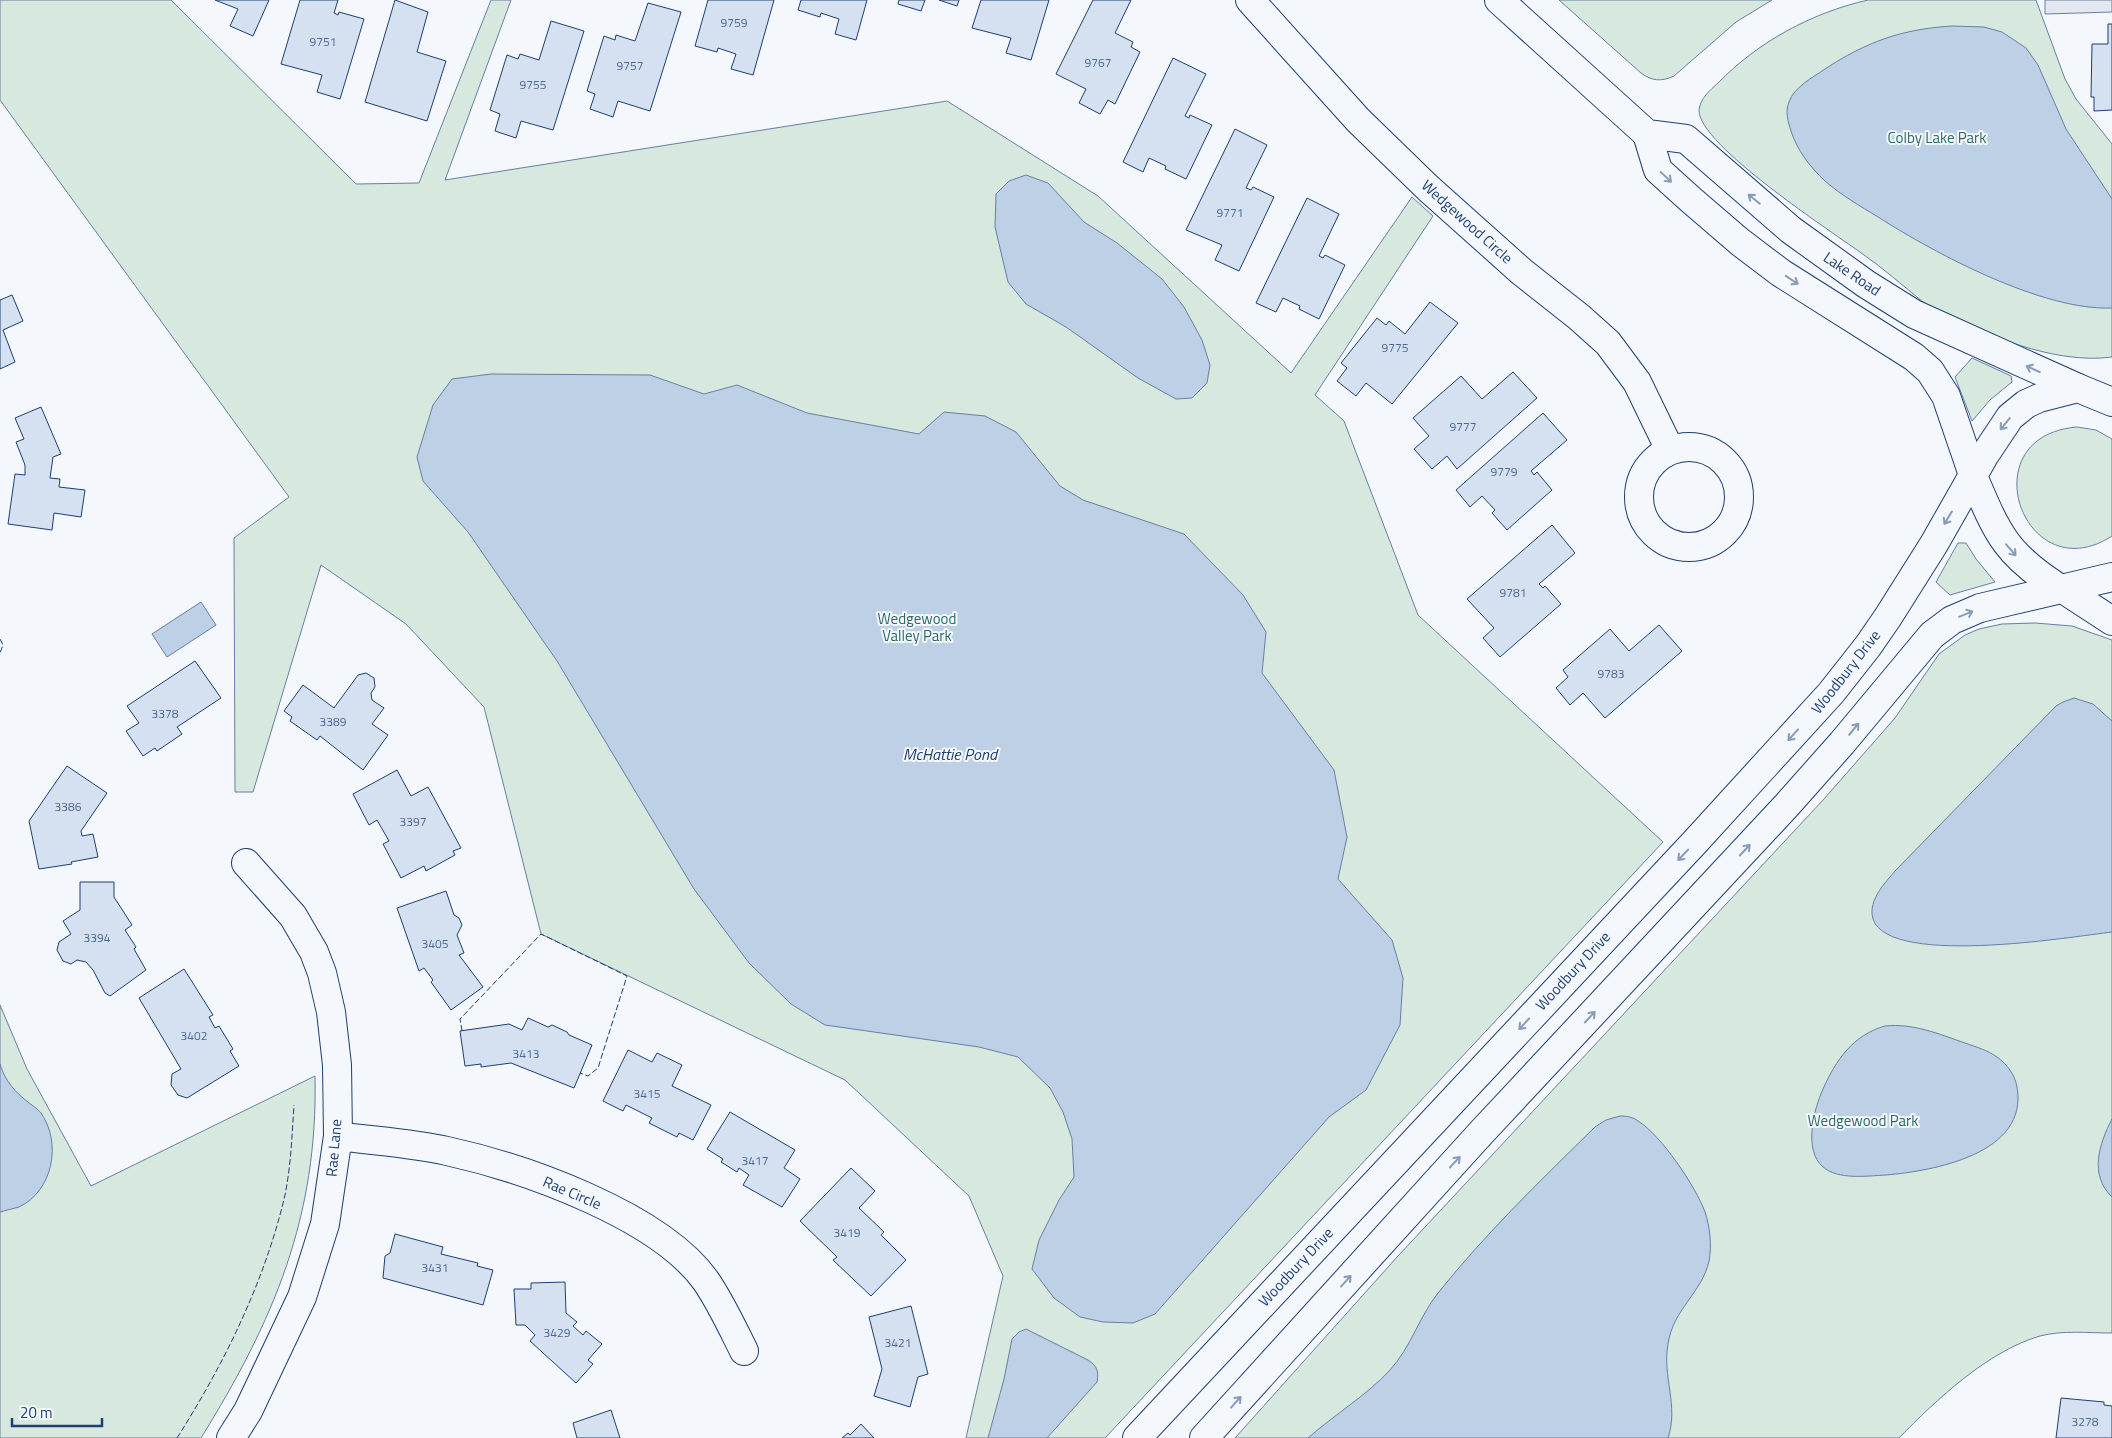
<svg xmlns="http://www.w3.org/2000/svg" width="2112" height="1438" font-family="'Titillium Web',sans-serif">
<rect width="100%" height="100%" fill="#f4f7fb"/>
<!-- green -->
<path fill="#d7e8df" stroke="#687fa3" d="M 0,0 L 171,0 L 356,184 L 419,183 L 491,0 L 511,0 L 445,180 L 947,101 L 1098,196 L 1291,373 L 1412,197 L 1433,216 L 1315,395 L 1344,421 L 1418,615 L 1663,842 L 1105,1438 L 966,1438 L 1003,1276 L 969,1196 L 845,1080 L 541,934 L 484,707 L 406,624 L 321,565 L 253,792 L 235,792 L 234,538 L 289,497 L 0,100 Z
M 1559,0 L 1772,0 L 1736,22 L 1674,76 C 1661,82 1652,81 1641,73 Z
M 1868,0 L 2036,0 L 2065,79 L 2076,99 L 2112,144 L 2112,357 C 2055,365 1982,334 1932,308 C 1925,304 1918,298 1911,292 C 1896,280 1880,266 1864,255 C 1834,233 1698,145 1699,110 C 1700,99 1710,90 1718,83 C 1758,42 1811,13 1868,0 Z
M 1972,358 L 2011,376 L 2012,382 L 1990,400 L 1972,421 L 1955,377 Z
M 2077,427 L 2096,430 L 2112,439 L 2112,536 C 2024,593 1968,436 2077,427 Z
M 1958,543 L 1966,543 L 1976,559 L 1995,582 L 1950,595 L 1936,582 Z
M 2035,623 L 2072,626 L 2112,640 L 2112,1333 C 2088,1333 2063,1330 2040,1336 C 1988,1351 1936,1400 1899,1438 L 1235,1438 L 1398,1256 L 1824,799 L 1895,718 L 1939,654 L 1965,635 L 1979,629 L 2002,624 Z
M 0,1005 L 27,1069 L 91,1186 L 315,1076 C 318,1217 274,1320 201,1438 L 0,1438 Z"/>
<!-- parking -->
<path fill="#e3e8f0" stroke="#687fa3" d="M 2045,0 L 2112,0 L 2112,12 L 2045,14 Z"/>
<!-- water -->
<path fill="#bed0e5" stroke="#687fa3" d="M 1952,26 L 1984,27 L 2002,32 L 2026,48 L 2038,65 L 2066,129 L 2112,199 L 2112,308 C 2043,311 1936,254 1878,217 C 1860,206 1841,195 1825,181 C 1810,167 1797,150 1791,131 C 1788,122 1785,111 1789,102 C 1794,87 1812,78 1825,69 C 1866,42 1902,29 1952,26 Z
M 1026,175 L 1048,183 L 1084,222 L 1117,243 L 1162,279 L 1184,307 L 1202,340 L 1210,365 L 1207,383 L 1192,398 L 1176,399 L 1138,378 L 1066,327 L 1026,304 L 1008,282 L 995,227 L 996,194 L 1009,181 Z
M 491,374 L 650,375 L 704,394 L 737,385 L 807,413 L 919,434 L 944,412 L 985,416 L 1016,432 L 1060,486 L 1083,500 L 1184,534 L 1243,595 L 1266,632 L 1262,673 L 1334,770 L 1347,837 L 1338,879 L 1392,940 L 1403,978 L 1400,1025 L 1366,1090 L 1329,1117 L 1155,1314 L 1133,1323 L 1103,1322 L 1080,1317 L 1054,1298 L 1032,1269 L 1039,1240 L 1059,1200 L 1074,1177 L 1072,1139 L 1063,1112 L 1050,1088 L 1018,1057 L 979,1047 L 825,1025 L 791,1004 L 749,963 L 694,889 L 557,661 L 468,532 L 423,481 L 417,457 L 433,405 L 452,379 Z
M 201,602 L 216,625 L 167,657 L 152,634 Z
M 2074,698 L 2093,704 L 2112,721 L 2112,932 C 2076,936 1877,970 1872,914 C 1871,897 1885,883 1895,871 L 2056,706 L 2063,702 Z
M 1885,1026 C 1913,1023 1939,1034 1965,1043 C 1976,1047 1987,1050 1997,1057 C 2007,1064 2015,1075 2017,1087 C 2029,1154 1933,1171 1886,1175 C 1867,1176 1838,1180 1823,1167 C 1803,1150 1814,1109 1823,1089 C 1836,1060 1853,1035 1885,1026 Z
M 0,1064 C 5,1081 15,1092 29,1103 C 33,1106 38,1109 41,1113 C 62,1143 53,1191 19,1207 C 13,1209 6,1210 0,1212 Z
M 1620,1116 C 1627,1116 1633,1117 1638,1121 C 1661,1135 1696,1187 1705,1212 C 1710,1227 1712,1245 1709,1261 C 1702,1293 1673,1309 1668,1344 C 1662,1376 1679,1406 1668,1438 L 1308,1438 C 1334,1415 1367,1395 1390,1370 C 1411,1347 1419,1317 1438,1293 C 1486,1233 1541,1180 1595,1127 L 1606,1120 Z
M 2112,1119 L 2112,1197 C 2089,1175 2099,1144 2112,1119 Z
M 1026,1329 L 1088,1360 C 1097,1366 1099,1371 1097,1382 L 1047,1438 L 988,1438 L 1004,1379 L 1012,1339 L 1019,1332 Z"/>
<!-- building -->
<path fill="#d5e0f0" stroke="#1d3f73" d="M 215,0 L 269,0 L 253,36 L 230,26 L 238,9 Z
M 300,0 L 338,0 L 334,13 L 338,15 L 339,12 L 364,19 L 340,99 L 317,92 L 322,75 L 281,64 Z
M 395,0 L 428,12 L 417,52 L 446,61 L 427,121 L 365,102 Z
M 708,0 L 774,0 L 753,75 L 731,69 L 736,54 L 718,48 L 717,52 L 695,46 Z
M 801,0 L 867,0 L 856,40 L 835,34 L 839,19 L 821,13 L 820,17 L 798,10 Z
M 899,0 L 925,0 L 921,11 L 898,4 Z
M 939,0 L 959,0 L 957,6 Z
M 981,0 L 1049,0 L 1031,60 L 1006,53 L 1011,38 L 972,28 Z
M 1093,0 L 1131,0 L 1115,33 L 1133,42 L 1131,47 L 1140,52 L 1115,104 L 1108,100 L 1100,114 L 1079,103 L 1086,89 L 1056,74 Z
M 648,3 L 681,12 L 650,111 L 618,101 L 613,117 L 590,109 L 595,94 L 587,91 L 604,36 L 615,40 L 616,35 L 635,41 Z
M 551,21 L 584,31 L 553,130 L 521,121 L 516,138 L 495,131 L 500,114 L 490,110 L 507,55 L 518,59 L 520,54 L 539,60 Z
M 2108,24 L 2112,24 L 2112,110 L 2094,111 L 2094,97 L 2091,97 L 2092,44 L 2108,44 Z
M 1173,58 L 1206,74 L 1185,116 L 1189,118 L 1190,115 L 1212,125 L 1186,179 L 1165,169 L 1166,166 L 1149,158 L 1143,172 L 1123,162 Z
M 1235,129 L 1267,145 L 1246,188 L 1251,190 L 1253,187 L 1274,197 L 1239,271 L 1215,260 L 1222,245 L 1186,230 Z
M 1307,198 L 1339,214 L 1319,256 L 1323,258 L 1325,255 L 1345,265 L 1319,319 L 1299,309 L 1300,306 L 1283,298 L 1276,312 L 1256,303 Z
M 12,295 L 23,321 L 3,330 L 15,362 L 0,369 L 0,300 Z
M 1430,302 L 1458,323 L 1392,404 L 1366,383 L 1356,396 L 1337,381 L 1347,368 L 1341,363 L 1377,318 L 1386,325 L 1389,321 L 1405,334 Z
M 1513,372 L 1537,398 L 1457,469 L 1447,456 L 1432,469 L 1414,449 L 1429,436 L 1413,418 L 1461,376 L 1482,399 Z
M 41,407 L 61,454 L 53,457 L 50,478 L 60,479 L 59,487 L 85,490 L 81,517 L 54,513 L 52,530 L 8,524 L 15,474 L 25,475 L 25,465 L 16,442 L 24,439 L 15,418 Z
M 1543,413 L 1567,440 L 1531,471 L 1534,475 L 1537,472 L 1552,490 L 1507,530 L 1492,513 L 1495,510 L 1482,496 L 1470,507 L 1456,490 Z
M 1552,525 L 1575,553 L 1539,584 L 1543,588 L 1545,586 L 1561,604 L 1500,657 L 1483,638 L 1494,628 L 1467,599 Z
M 1659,625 L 1682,651 L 1605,718 L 1583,693 L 1570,705 L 1556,688 L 1568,677 L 1563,670 L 1610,629 L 1629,651 Z
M 195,661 L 221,698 L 177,727 L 182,734 L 157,751 L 155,748 L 143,756 L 126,731 L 139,723 L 127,706 Z
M 366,673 L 374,678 L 375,687 L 371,693 L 372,700 L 384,708 L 372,724 L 388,735 L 363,770 L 320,736 L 317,740 L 290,721 L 292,717 L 284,711 L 303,685 L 334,708 L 358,675 Z
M 67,766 L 107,793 L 81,831 L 82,836 L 93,834 L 98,857 L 71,862 L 72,864 L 39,869 L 29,821 Z
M 397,770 L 411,796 L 428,787 L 461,848 L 453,851 L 455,855 L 426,871 L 424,866 L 401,878 L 383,844 L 389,841 L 377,820 L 369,825 L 353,794 Z
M 80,882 L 114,882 L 114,897 L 132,925 L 125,930 L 136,947 L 134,949 L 146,970 L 110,996 L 105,993 L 93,970 L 86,962 L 77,960 L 71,964 L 63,961 L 57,950 L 59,942 L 71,934 L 63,921 L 80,910 Z
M 446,891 L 454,915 L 459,918 L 462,925 L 457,935 L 464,953 L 459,955 L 483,987 L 451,1010 L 431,982 L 433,980 L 424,968 L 419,971 L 397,908 Z
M 184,969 L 213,1015 L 209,1017 L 215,1028 L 219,1026 L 233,1049 L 230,1051 L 239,1066 L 187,1098 L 178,1095 L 171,1085 L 172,1074 L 181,1069 L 139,998 Z
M 528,1018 L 548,1027 L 552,1025 L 567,1032 L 569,1035 L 592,1045 L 574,1088 L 511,1063 L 481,1067 L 481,1064 L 465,1066 L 460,1031 L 509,1024 L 522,1030 Z
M 628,1050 L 652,1062 L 657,1053 L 682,1065 L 672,1086 L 711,1105 L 693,1140 L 679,1133 L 677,1137 L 649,1123 L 652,1118 L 626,1105 L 623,1111 L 603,1101 Z
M 730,1112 L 795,1150 L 784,1168 L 800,1179 L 782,1207 L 743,1185 L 749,1175 L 739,1168 L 737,1172 L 721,1162 L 723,1159 L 707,1149 Z
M 851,1168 L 875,1191 L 859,1208 L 884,1232 L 881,1235 L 906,1260 L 871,1296 L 833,1260 L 837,1257 L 800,1221 Z
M 395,1234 L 443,1247 L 441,1254 L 478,1263 L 477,1266 L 493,1270 L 483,1305 L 383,1278 L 385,1256 L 390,1253 Z
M 565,1282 L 566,1313 L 577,1322 L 573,1326 L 583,1335 L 586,1331 L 602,1344 L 588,1360 L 593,1364 L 576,1383 L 530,1341 L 535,1335 L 525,1325 L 516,1325 L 514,1289 L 531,1289 L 531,1283 Z
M 911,1306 L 928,1374 L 918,1377 L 910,1407 L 874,1396 L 882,1369 L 869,1317 Z
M 2061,1398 L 2104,1402 L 2104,1405 L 2112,1406 L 2112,1438 L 2056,1438 Z
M 611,1410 L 620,1438 L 577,1438 L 573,1423 Z
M 861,1424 L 874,1438 L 842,1438 L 848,1433 L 850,1435 Z"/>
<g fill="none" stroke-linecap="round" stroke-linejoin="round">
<!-- minor casing -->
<g stroke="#1d3f73" stroke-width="30">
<path id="minor" d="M 1250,0 L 1358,120 L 1428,188 L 1522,272 L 1579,317 L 1608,343 L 1637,382 L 1670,450
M 1499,0 L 1647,134 L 1658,170 L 1690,199 L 1740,242 L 1781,273 L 1914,357 L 1930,371 L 1946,396 L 1973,475
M 1647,134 L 1686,139 L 1791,230 L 1866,284 L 1914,314 L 2078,388
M1639 497a50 50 0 1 1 100 0a50 50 0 1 1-100 0Z
M 2063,589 L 2112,621
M 338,1136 C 374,1141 412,1143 447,1151 C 524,1168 659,1215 706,1281 C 721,1303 732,1327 744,1351
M 231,1438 L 248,1411 L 302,1297 L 325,1224 L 338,1136 L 337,1065 L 331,1012 L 322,973 L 314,952 L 293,916 L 246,863"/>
</g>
<!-- major casing -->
<g stroke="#1d3f73" stroke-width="30">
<path id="major" d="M 1973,476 C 1998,535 2006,555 2062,590
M 1137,1438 L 1695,842 L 1831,693 L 1868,646 L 1888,617 L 1934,544 L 1984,456 L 2010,417 L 2026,404 L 2039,398 L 2078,388 L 2112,402
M 1204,1438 L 1480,1134 L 1787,805 L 1842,743 L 1932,635 L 1952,620 L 1980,608 L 2112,577"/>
</g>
<!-- minor -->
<use href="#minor" stroke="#f4f7fb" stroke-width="28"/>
<!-- major -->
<use href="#major" stroke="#f4f7fb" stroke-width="28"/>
<!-- fence -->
<path stroke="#1d3f73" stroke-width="1" stroke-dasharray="6 2.5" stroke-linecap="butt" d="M 0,639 L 3,645 L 0,653
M 462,1031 L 460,1019 L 541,934 L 627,976 L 598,1068 L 588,1076 L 580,1073
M 177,1438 C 224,1364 265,1281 285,1195 C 291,1165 292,1135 294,1105"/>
</g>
<!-- one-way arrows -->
<defs><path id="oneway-shaft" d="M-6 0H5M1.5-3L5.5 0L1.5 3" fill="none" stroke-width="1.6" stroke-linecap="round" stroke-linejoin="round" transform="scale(1.25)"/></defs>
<g stroke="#889bb7">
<use href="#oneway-shaft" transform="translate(1666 177) rotate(43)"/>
<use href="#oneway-shaft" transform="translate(1754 199) rotate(-141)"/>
<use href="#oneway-shaft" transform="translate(1792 280) rotate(34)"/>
<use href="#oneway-shaft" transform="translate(2033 369) rotate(-156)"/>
<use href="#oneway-shaft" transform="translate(2005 424) rotate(129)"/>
<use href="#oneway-shaft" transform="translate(1948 518) rotate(121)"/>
<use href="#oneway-shaft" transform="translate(2011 550) rotate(49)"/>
<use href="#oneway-shaft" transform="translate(1966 614) rotate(-22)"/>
<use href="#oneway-shaft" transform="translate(1854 729) rotate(-50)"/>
<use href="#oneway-shaft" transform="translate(1793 735) rotate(132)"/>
<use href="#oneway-shaft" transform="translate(1745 850) rotate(-47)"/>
<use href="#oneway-shaft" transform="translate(1683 855) rotate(134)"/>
<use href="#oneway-shaft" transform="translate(1590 1017) rotate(-47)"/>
<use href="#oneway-shaft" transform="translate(1524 1024) rotate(133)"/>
<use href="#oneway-shaft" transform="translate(1455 1162) rotate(-47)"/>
<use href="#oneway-shaft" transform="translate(1346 1281) rotate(-48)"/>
<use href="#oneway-shaft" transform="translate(1236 1402) rotate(-48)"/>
</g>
<g text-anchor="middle" stroke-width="4" stroke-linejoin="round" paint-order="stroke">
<!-- number labels -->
<g font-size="12" fill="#4b6792">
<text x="734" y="27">9759</text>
<text x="323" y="46">9751</text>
<text x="1098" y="67">9767</text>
<text x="630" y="70">9757</text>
<text x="533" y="89">9755</text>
<text x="1230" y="217">9771</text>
<text x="1395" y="352">9775</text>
<text x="1463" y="431">9777</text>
<text x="1504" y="476">9779</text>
<text x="1513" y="597">9781</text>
<text x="1611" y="678">9783</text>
<text x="165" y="718">3378</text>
<text x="333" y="726">3389</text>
<text x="68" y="811">3386</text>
<text x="413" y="826">3397</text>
<text x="97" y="942">3394</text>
<text x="435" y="948">3405</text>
<text x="194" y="1040">3402</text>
<text x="526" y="1058">3413</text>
<text x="647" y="1098">3415</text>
<text x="755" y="1165">3417</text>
<text x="847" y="1237">3419</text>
<text x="435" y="1272">3431</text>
<text x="557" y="1337">3429</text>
<text x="898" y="1347">3421</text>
<text x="2085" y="1426">3278</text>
</g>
<!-- park labels -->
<g font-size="15" fill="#2c6c60" stroke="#f4f7fb">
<text x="1937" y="143">Colby Lake Park</text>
<text x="917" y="624">Wedgewood<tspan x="917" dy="17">Valley Park</tspan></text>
<text x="1863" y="1126">Wedgewood Park</text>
</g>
<!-- street labels -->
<g font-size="15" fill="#1d3f73" stroke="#f4f7fb">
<text transform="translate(1467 222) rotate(42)" y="5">Wedgewood Circle</text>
<text transform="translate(1852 274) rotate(34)" y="5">Lake Road</text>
<text transform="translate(1846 672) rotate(-52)" y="5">Woodbury Drive</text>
<text transform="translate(1573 971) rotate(-47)" y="5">Woodbury Drive</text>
<text transform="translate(334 1148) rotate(-85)" y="5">Rae Lane</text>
<text transform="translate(572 1193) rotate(23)" y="5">Rae Circle</text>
<text transform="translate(1296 1267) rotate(-47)" y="5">Woodbury Drive</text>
</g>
<!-- water labels -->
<g font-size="16" font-style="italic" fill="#1d3f73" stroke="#f4f7fb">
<text x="950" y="760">McHattie Pond</text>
</g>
</g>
<!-- scale -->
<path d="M12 1418v8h90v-8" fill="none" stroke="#1d3f73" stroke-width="2.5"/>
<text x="20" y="1418" font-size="15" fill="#1d3f73" stroke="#f4f7fb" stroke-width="4" paint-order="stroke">20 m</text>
</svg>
